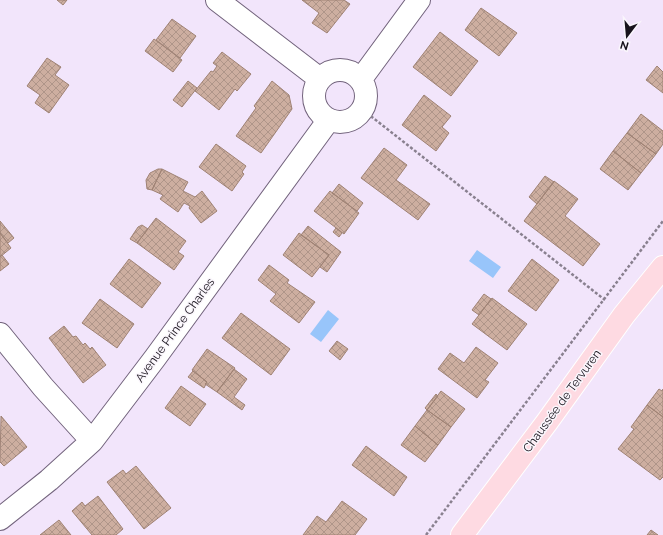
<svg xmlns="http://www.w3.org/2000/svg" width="663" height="535" font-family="Raleway,sans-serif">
<defs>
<pattern id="building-cross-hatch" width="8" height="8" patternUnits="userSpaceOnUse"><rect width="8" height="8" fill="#cdaea0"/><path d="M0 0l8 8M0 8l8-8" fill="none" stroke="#af9589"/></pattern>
</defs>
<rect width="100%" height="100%" fill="#f2e5fb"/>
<!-- water -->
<path fill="#98c5fa" d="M 477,250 L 501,267 L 493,278 L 469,261 Z
M 328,310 L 339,319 L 321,342 L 310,334 Z"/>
<!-- building -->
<path fill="url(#building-cross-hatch)" stroke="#9f8274" d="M 57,0 L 67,0 L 63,5 Z
M 302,0 L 344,0 L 350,4 L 327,33 L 312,23 L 319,13 Z
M 481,8 L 517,33 L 499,56 L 465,30 Z
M 172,19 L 196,36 L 180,58 L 156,40 Z
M 440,32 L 478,61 L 451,96 L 413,67 Z
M 154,39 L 182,60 L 173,72 L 145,51 Z
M 222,52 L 251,74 L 237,91 L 235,89 L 219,110 L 195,91 L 211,71 L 213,72 L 217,66 L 213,63 Z
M 47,58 L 61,67 L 55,75 L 69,85 L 49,113 L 35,103 L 40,95 L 27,86 Z
M 657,66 L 663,72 L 663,93 L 646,80 Z
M 188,81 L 197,88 L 182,107 L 173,100 Z
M 272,81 L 289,95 L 292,109 L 261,153 L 236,136 L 256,108 L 254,106 Z
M 424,95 L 451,116 L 442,127 L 449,133 L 436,151 L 402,125 Z
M 641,114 L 663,131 L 663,144 L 656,154 L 627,133 Z
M 627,133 L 656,154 L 641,173 L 613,151 Z
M 216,144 L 246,166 L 242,172 L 244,174 L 232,191 L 199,167 Z
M 384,148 L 407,165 L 396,180 L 430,204 L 418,220 L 361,178 Z
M 613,151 L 641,173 L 628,190 L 600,169 Z
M 158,169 L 162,169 L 152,190 L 147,189 L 146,180 L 150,173 Z
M 162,169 L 188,182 L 183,191 L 195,197 L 202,191 L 217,211 L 201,223 L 189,208 L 190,206 L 184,203 L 178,212 L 160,199 L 163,195 L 152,190 Z
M 545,176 L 554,182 L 537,204 L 529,197 Z
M 554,181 L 578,199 L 565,216 L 600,244 L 583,266 L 524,221 Z
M 339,184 L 363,203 L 357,211 L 332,193 Z
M 330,191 L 359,213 L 344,234 L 314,211 Z
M 156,218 L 186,241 L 178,252 L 184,256 L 174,270 L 137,243 Z
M 0,221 L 14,238 L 8,243 L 0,233 Z
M 142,225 L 148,229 L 137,243 L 130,239 L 138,227 Z
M 308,226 L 341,252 L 327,272 L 320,267 L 329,255 L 301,235 Z
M 336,228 L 342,233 L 339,237 L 333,232 Z
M 0,233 L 11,248 L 0,257 Z
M 299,233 L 329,255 L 312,277 L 283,255 Z
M 2,255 L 9,264 L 0,271 L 0,257 Z
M 129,259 L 161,283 L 142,308 L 110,284 Z
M 532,259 L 559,280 L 536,311 L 508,291 Z
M 269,265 L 289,280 L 287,283 L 315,302 L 299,323 L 270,301 L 276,294 L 258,280 Z
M 484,294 L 491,299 L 479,315 L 472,310 Z
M 492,298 L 527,324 L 507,350 L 472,324 Z
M 100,299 L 134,324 L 117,348 L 82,323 Z
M 241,313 L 290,349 L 271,375 L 222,338 Z
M 64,326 L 73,337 L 76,336 L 83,345 L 85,343 L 90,349 L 92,347 L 106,365 L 83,383 L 49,338 Z
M 337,341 L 348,349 L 340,360 L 329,351 Z
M 476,347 L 498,363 L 485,380 L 489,382 L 477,398 L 438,369 L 450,353 L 464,363 Z
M 207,349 L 235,368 L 217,392 L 205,384 L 207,382 L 192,370 Z
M 234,369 L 247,379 L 234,397 L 245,405 L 242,410 L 217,392 Z
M 193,371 L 207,382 L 204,388 L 188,377 Z
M 181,386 L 206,404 L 190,426 L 165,408 Z
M 659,389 L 662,391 L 663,389 L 663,417 L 647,405 Z
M 441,391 L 465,409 L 451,427 L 427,410 Z
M 436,394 L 438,396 L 427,410 L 425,408 Z
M 647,405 L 663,417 L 663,477 L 660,480 L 618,449 L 634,429 L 631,427 Z
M 427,410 L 451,427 L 438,445 L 415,426 Z
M 1,416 L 27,447 L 4,466 L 0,462 Z
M 415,426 L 438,445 L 425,462 L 401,445 Z
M 366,446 L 407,477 L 394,496 L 352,465 Z
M 136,466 L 171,508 L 144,529 L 107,482 L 123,470 L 126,474 Z
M 98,496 L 123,529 L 116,535 L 92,535 L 72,511 L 82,502 L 85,506 Z
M 342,501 L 367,519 L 355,535 L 303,535 L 317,516 L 326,522 Z
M 59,520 L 71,535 L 40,535 Z
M 651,530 L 658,535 L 647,535 Z"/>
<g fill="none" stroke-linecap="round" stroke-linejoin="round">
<!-- minor casing -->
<g stroke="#72637c" stroke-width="24">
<path id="minor" d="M 217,0 L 320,79
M314 96a26 26 0 1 1 52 0a26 26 0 1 1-52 0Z
M 361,79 L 419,0
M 0,334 L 43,387 L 92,441
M 0,519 L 49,480 L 92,441 L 155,358 L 328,121"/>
</g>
<!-- major casing -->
<g stroke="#fff" stroke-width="24">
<path id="major" d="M 462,535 L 547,422 L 624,315 L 663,267"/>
</g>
<!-- path -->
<path stroke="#89808f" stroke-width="2.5" stroke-dasharray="3 2" stroke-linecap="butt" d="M 363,110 L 605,300
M 426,535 L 663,221"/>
<!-- minor -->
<use href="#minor" stroke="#fff" stroke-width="22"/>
<!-- major -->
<use href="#major" stroke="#fedae2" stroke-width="22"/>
</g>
<g text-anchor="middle" stroke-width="3" stroke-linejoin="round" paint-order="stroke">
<!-- street labels -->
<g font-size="12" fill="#18131c" stroke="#faf6fc">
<text transform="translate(175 330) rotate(-54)" y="4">Avenue Prince Charles</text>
<text transform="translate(562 401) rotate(-54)" y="4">Chaussée de Tervuren</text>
</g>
</g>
<!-- north arrow -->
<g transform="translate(627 36) rotate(196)" stroke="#faf6fc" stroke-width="3" paint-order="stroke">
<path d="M0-3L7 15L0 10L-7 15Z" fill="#18131c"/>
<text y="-6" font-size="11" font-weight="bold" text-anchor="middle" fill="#18131c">N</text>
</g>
</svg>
